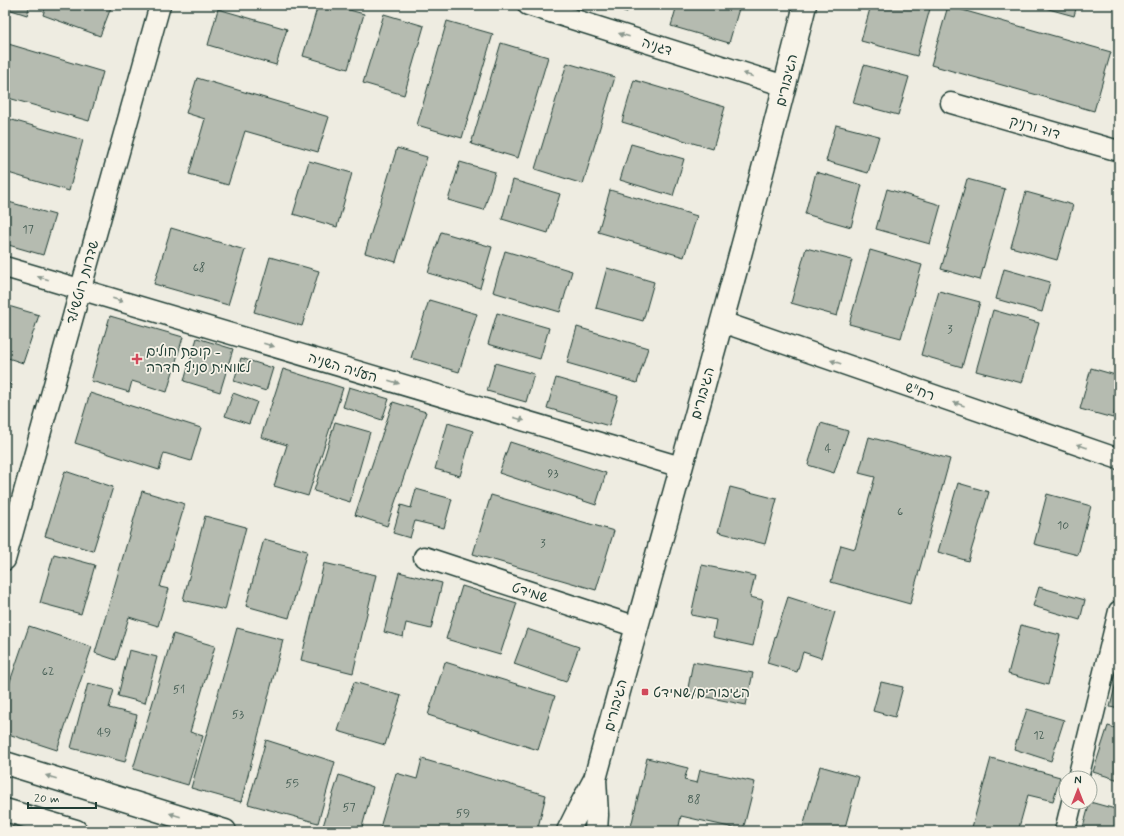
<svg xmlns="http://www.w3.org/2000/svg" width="1124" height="836" font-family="Mynerve,'Playpen Sans Hebrew',sans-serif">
<rect width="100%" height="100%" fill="#eeece1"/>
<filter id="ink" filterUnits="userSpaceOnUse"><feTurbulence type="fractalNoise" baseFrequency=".025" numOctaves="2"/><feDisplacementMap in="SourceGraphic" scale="8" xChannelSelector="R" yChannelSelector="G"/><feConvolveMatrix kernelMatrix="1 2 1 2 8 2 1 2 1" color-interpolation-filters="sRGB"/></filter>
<g filter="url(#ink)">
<!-- building -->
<path fill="#b5bbb0" stroke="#1f3d34" d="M 5,5 L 30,5 L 27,15 L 5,8 Z
M 46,5 L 112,5 L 100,36 L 43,15 Z
M 318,5 L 331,5 L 364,14 L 348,69 L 303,56 Z
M 602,5 L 629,5 L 627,12 Z
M 677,5 L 740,5 L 729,43 L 671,26 Z
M 871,5 L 931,5 L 917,56 L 861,41 Z
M 1034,5 L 1077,5 L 1074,16 Z
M 948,6 L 1111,52 L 1094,111 L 931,65 Z
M 218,9 L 287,29 L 276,65 L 208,45 Z
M 384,14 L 424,26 L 404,95 L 363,83 Z
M 447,21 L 493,34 L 462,138 L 417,125 Z
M 5,43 L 103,72 L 89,121 L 5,97 Z
M 501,43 L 548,57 L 518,158 L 471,144 Z
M 567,63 L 615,77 L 583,184 L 535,169 Z
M 864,65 L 909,77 L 898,115 L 853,103 Z
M 197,78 L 329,117 L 318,152 L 245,131 L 228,185 L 189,174 L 205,119 L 186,113 Z
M 634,80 L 725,107 L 713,149 L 622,122 Z
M 5,118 L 83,140 L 69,191 L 5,172 Z
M 836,125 L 879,136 L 868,173 L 826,161 Z
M 631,144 L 684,159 L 673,196 L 620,180 Z
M 397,148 L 427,157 L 396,262 L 365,253 Z
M 309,161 L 352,173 L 337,227 L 293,214 Z
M 460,162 L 495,172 L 484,210 L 448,200 Z
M 816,172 L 862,185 L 851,227 L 805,214 Z
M 967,179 L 1005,189 L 980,280 L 941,269 Z
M 513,180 L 560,194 L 548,233 L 502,219 Z
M 887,189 L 941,205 L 930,244 L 876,229 Z
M 610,190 L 697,216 L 684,257 L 598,232 Z
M 1026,192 L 1073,205 L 1057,260 L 1011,247 Z
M 5,201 L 55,215 L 43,255 L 5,244 Z
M 171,228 L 245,250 L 228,305 L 154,284 Z
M 441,232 L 492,247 L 480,288 L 428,273 Z
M 806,248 L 852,260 L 837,316 L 791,303 Z
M 870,250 L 922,265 L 901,338 L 849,324 Z
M 505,251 L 572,271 L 560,312 L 493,292 Z
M 270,257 L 319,271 L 302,326 L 254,312 Z
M 607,268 L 654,282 L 643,321 L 596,308 Z
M 1004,269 L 1050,282 L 1042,312 L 996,299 Z
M 939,291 L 980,302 L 962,367 L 921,355 Z
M 429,300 L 477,314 L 459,372 L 411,358 Z
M 5,305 L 39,315 L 23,363 L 5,357 Z
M 993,310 L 1039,323 L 1022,383 L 976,371 Z
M 497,313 L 549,328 L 540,359 L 488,344 Z
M 110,316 L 183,337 L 167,392 L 132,381 L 129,392 L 91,381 Z
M 577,327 L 648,348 L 637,383 L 567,363 Z
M 197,338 L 233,349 L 220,392 L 184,381 Z
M 241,358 L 273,368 L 266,391 L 234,381 Z
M 495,363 L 534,374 L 526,402 L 487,391 Z
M 1091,368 L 1119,376 L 1119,398 L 1113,418 L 1080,409 Z
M 283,369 L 343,388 L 308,496 L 274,486 L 287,445 L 261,437 Z
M 556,378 L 618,396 L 609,426 L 547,408 Z
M 5,382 L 12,385 L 5,406 Z
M 349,387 L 389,399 L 382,420 L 343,407 Z
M 90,393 L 201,428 L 191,461 L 164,453 L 159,470 L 75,443 Z
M 233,393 L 257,402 L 249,424 L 225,416 Z
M 393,402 L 426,412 L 387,526 L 355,515 Z
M 335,422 L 370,432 L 350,502 L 314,491 Z
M 448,423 L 473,431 L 460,476 L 435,469 Z
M 821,423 L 848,431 L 834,473 L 808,465 Z
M 869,437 L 950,459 L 910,604 L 831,582 L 841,545 L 855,549 L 875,477 L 859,473 Z
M 510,442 L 606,473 L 596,505 L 499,473 Z
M 65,471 L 113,487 L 93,551 L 45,536 Z
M 958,483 L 989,492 L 968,561 L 938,552 Z
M 730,487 L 777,499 L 765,544 L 718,532 Z
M 416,489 L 452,499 L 444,528 L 415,521 L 410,538 L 393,533 L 401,505 L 411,508 Z
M 142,491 L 185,504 L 160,587 L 169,589 L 158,626 L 129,617 L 116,660 L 95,653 Z
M 1047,494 L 1091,506 L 1078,555 L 1034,544 Z
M 491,495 L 614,531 L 596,590 L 473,554 Z
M 205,516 L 246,527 L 225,610 L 183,600 Z
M 264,539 L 307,551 L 289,618 L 246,606 Z
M 54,554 L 95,565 L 81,614 L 40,603 Z
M 324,563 L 376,575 L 353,673 L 301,660 Z
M 702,565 L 755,576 L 750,597 L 763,600 L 753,646 L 713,637 L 716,620 L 691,615 Z
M 399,572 L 442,583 L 431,629 L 406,623 L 403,637 L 384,632 Z
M 462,586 L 517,603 L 500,655 L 446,639 Z
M 1039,587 L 1085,600 L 1080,620 L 1033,606 Z
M 788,597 L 835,612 L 821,658 L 803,652 L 797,672 L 767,663 Z
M 1021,625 L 1060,635 L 1048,685 L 1008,674 Z
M 29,626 L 92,647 L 57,750 L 5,733 L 5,696 Z
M 237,628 L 283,640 L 241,802 L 191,788 Z
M 527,629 L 579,647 L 566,682 L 514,664 Z
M 173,634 L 215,646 L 190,732 L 203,736 L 188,785 L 133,769 Z
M 129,650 L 157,657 L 145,703 L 118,696 Z
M 445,662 L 555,696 L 538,750 L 428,715 Z
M 693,662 L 753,673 L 746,705 L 687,693 Z
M 1119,670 L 1119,709 L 1110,707 Z
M 354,682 L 401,696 L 385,745 L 338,731 Z
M 881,682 L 903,687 L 895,717 L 873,711 Z
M 88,683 L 114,690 L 109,708 L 137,715 L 125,762 L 71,748 Z
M 1027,709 L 1064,720 L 1051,761 L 1014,749 Z
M 1108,726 L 1119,729 L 1119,780 L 1093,772 Z
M 266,740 L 335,762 L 318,823 L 248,804 Z
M 647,758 L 688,768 L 684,780 L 697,783 L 700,770 L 755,782 L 743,830 L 681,816 L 678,831 L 630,831 Z
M 991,758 L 1060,777 L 1053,801 L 1028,795 L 1018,831 L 971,831 Z
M 422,759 L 546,795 L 537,831 L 379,831 L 396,773 L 417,779 Z
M 820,766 L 859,777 L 844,831 L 802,831 Z
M 339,775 L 373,787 L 361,831 L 337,831 L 323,826 Z
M 1090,802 L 1119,810 L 1119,831 L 1082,831 Z
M 19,824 L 43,831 L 5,831 L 5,829 Z"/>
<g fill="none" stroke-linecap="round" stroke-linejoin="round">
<!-- street casing -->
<g stroke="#1f3d34" stroke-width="23">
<path id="street" d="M 528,5 L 785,86
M 951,103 L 1119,151
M 5,267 L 681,467
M 722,322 L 1119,459
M 424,557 L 637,627
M 5,560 L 160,5
M 1078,778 L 1119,611
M 1065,831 L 1072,802"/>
</g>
<!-- secondary casing -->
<g stroke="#1f3d34" stroke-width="25">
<path id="secondary" d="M 5,763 L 225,831
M 595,779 L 597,815 L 596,831
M 5,810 L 76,831
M 568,831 L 580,807 L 595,779 C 665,521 741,264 805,5"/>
</g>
<!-- street -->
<use href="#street" stroke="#f7f3e8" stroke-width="20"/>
<!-- secondary -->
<use href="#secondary" stroke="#f7f3e8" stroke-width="22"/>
</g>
<!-- one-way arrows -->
<defs><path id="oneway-solid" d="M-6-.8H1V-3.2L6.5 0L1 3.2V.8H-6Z"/></defs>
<g fill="#8b988e">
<use href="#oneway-solid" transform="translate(624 35) rotate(-162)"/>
<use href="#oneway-solid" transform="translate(748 75) rotate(-162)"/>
<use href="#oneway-solid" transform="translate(43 278) rotate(-164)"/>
<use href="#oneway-solid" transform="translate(118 300) rotate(17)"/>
<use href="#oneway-solid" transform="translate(269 345) rotate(17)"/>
<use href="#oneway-solid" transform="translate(836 362) rotate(-161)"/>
<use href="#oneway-solid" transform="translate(394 382) rotate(17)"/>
<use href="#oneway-solid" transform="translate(959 404) rotate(-161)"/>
<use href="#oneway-solid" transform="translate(519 419) rotate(17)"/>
<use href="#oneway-solid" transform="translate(1082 446) rotate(-161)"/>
<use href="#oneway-solid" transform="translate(51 777) rotate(-163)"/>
<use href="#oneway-solid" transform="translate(175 815) rotate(-163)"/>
</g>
</g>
<!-- markers -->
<g fill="#d1495b" stroke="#f7f3e8" stroke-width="1.5">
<path d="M135 353h4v4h4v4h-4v4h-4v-4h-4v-4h4z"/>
<rect x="641" y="688" width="8" height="8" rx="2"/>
</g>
<g text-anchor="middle" stroke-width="3.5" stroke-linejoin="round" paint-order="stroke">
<!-- number labels -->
<g font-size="12" fill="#445c53">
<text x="28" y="233">17</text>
<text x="199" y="271">68</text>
<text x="950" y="333">3</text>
<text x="828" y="452">4</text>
<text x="553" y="477">93</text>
<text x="900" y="515">6</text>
<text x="1063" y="529">10</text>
<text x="543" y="547">3</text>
<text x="48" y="675">62</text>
<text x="179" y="693">51</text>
<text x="238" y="718">53</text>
<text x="104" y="736">49</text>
<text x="1039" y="739">12</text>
<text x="292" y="787">55</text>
<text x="694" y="803">88</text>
<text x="349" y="811">57</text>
<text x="463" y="817">59</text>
</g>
<!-- street labels -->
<g font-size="14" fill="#1f3d34" stroke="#f7f3e8">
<text transform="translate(657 46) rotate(18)" y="5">דגניה</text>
<text transform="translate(786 80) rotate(-76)" y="5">הגיבורים</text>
<text transform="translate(1035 127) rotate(16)" y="5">דוד ורניק</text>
<text transform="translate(82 282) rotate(-74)" y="5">שדרות רוטשילד</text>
<text transform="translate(343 367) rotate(17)" y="5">העליה השניה</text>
<text transform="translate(920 391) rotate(19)" y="5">רח"ש</text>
<text transform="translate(702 393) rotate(-74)" y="5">הגיבורים</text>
<text transform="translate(530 592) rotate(18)" y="5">שמידט</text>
<text transform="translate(615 705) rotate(-75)" y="5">הגיבורים</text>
</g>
<!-- poi labels -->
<g font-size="14" fill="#1f3d34" stroke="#f7f3e8" text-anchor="start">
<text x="146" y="356">קופת חולים -<tspan x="146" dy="16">לאומית סניף חדרה</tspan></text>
<text x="653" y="697">הגיבורים/שמידט</text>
</g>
</g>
<!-- margin -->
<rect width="1124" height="836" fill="none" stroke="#f7f3e8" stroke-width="20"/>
<rect x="10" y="10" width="1104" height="816" fill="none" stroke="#1f3d34" stroke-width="1.5" filter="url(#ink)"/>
<!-- north arrow -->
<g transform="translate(1078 790)"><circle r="19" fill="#f7f3e8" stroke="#a1aaa0"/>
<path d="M0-3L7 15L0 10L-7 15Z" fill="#d1495b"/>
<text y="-6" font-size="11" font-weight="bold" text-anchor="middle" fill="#1f3d34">N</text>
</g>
<!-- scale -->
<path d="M28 802v6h68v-6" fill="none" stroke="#1f3d34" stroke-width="2"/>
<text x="34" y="802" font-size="12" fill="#1f3d34" stroke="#f7f3e8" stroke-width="3" paint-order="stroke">20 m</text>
</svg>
